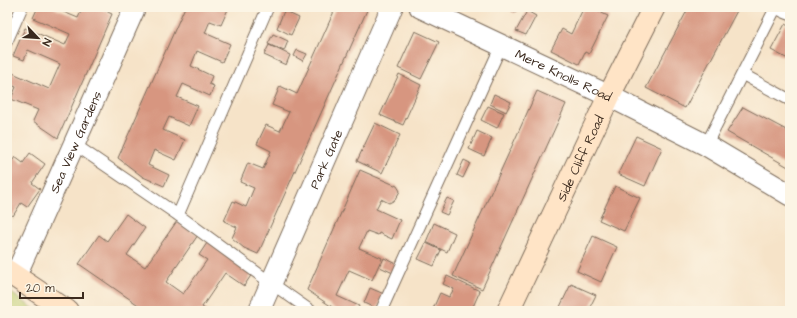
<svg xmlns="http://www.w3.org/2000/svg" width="797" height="318" font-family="'Architects Daughter',sans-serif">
<rect width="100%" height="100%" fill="#fcf5e5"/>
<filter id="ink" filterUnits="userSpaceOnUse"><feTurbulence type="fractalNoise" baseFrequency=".025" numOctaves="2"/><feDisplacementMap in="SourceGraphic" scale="8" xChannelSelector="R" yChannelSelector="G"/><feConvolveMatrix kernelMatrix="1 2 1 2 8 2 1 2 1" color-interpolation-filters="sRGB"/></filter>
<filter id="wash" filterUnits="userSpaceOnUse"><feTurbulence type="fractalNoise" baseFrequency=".012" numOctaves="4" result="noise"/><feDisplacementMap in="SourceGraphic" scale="16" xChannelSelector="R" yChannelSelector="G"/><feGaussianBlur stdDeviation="0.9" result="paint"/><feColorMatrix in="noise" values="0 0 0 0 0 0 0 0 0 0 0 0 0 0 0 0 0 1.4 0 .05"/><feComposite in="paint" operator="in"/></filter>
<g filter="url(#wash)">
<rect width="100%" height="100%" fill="#f6e3c8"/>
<!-- green -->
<path fill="#bdcb6d" stroke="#7c7a46" d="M 7,290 L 37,311 L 7,311 Z"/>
<g id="blocks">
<!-- building -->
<path fill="#d79680" d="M 38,7 L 54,7 L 54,8 L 78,18 L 83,7 L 97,7 L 112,14 L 58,138 L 33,121 L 38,110 L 11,99 L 16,87 L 7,83 L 8,71 L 49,89 L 60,64 L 28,50 L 24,60 L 13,56 L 25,28 L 65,45 L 70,34 L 33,18 Z
M 185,7 L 229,7 L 221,25 L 210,21 L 205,33 L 230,44 L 222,62 L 197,51 L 191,66 L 212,76 L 209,84 L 214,86 L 210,96 L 183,84 L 177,97 L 198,106 L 189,126 L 169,117 L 163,130 L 185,140 L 176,160 L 154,150 L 148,165 L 169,175 L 164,186 L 143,177 L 118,158 Z
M 336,7 L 365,7 L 368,8 L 258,254 L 244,248 L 232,238 L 237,227 L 224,221 L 233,201 L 246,207 L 254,188 L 240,182 L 248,163 L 263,169 L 271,151 L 257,144 L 266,125 L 280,131 L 289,112 L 272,105 L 280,86 L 297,94 Z
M 503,7 L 518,7 L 515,13 Z
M 584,7 L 589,7 L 608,16 L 589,54 L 585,52 L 579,64 L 551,50 L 562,29 L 571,34 Z
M 689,7 L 739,7 L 685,108 L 646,88 Z
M 284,11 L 299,18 L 291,35 L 277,28 Z
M 527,11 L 536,16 L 526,35 L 516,31 Z
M 785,24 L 790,27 L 790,60 L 771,50 Z
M 415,31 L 439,42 L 421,79 L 398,68 Z
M 273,34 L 288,41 L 284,51 L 268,44 Z
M 269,45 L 290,55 L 286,65 L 264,55 Z
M 297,50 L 307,54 L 303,61 L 294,56 Z
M 399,74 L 421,85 L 403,125 L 380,115 Z
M 537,91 L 566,104 L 482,289 L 453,276 Z
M 494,94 L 511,102 L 506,112 L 490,104 Z
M 488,106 L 504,113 L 497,128 L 481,120 Z
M 743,107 L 790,132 L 790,168 L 727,132 Z
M 375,123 L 400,135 L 382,173 L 357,161 Z
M 477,131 L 492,138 L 484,156 L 469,149 Z
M 636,136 L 662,148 L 645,186 L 618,174 Z
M 30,153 L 45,164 L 32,183 L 40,189 L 27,207 L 21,203 L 13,216 L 7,212 L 7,166 L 8,167 L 15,157 L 23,163 Z
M 464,160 L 470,163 L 463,178 L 457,175 Z
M 360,170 L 397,186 L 400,191 L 395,200 L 389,203 L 381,199 L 376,209 L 400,220 L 392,239 L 379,233 L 378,235 L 367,231 L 359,248 L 382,258 L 372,280 L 349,270 L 337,296 L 359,306 L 357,311 L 338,311 L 307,290 Z
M 615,186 L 640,198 L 624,231 L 599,220 Z
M 447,198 L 454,201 L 447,215 L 440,212 Z
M 126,214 L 145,228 L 127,255 L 145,267 L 177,221 L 198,235 L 166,282 L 183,294 L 207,260 L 199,255 L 209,240 L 254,271 L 244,286 L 225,273 L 202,307 L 208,311 L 147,311 L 79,264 L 99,235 L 107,241 Z
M 434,223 L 455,233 L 447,252 L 426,242 Z
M 593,236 L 617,247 L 601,282 L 577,271 Z
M 426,243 L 441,250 L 434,266 L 418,259 Z
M 384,258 L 397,264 L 393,273 L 380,267 Z
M 447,276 L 480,291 L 471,311 L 432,311 L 440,293 L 449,297 L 454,289 L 443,284 Z
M 571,284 L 596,295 L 588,311 L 558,311 Z
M 370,288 L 384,294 L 377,309 L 364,303 Z"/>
</g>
</g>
<g filter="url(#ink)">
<use href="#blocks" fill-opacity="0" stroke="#7c6b5a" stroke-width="1"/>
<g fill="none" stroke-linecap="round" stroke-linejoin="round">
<!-- lane casing -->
<g stroke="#7c6b5a" stroke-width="13">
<path id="lane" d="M 7,41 L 22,7
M 742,74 L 790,100
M 74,144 L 178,215 L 271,283 L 311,311
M 706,145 L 776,7
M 178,215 L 268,7
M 381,311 L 501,46"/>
</g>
<!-- street casing -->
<g stroke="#7c6b5a" stroke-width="23">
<g id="street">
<path id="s1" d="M 420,7 L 609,96 L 706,145 L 790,195"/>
<path d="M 785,7 L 790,9"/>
<path id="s2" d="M 15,277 L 135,7"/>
<path id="s3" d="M 259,311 L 392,7"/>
</g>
</g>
<!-- secondary casing -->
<g stroke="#7c6b5a" stroke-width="24">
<g id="secondary">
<path d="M 7,271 L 67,311"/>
<path id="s4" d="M 508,311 L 609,96 L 654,7"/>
</g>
</g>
<!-- lane -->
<use href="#lane" stroke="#fff" stroke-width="11"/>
<!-- street -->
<use href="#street" stroke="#fff" stroke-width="21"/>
<!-- secondary -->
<use href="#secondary" stroke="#ffe4c6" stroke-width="22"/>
</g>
</g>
<g text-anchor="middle" stroke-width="3" stroke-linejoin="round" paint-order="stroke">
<!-- street labels -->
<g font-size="13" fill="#3b2a1e" stroke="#fcf5e5">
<text dy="5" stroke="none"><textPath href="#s1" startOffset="159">Mere Knolls Road</textPath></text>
<text dy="5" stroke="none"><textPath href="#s2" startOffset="148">Sea View Gardens</textPath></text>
<text dy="5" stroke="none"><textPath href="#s4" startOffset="169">Side Cliff Road</textPath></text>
<text dy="5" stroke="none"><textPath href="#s3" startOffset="166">Park Gate</textPath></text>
</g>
</g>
<!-- margin -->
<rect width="797" height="318" fill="none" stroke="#fcf5e5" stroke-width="24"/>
<!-- north arrow -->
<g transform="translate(38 38) rotate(115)" stroke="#fcf5e5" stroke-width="3" paint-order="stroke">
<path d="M0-3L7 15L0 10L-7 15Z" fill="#3b2a1e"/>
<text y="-6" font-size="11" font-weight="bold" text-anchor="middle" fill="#3b2a1e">N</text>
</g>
<!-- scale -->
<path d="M20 292v6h63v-6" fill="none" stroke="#3b2a1e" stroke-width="2"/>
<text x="26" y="292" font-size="12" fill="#3b2a1e" stroke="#fcf5e5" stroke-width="3" paint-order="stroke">20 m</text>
</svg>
